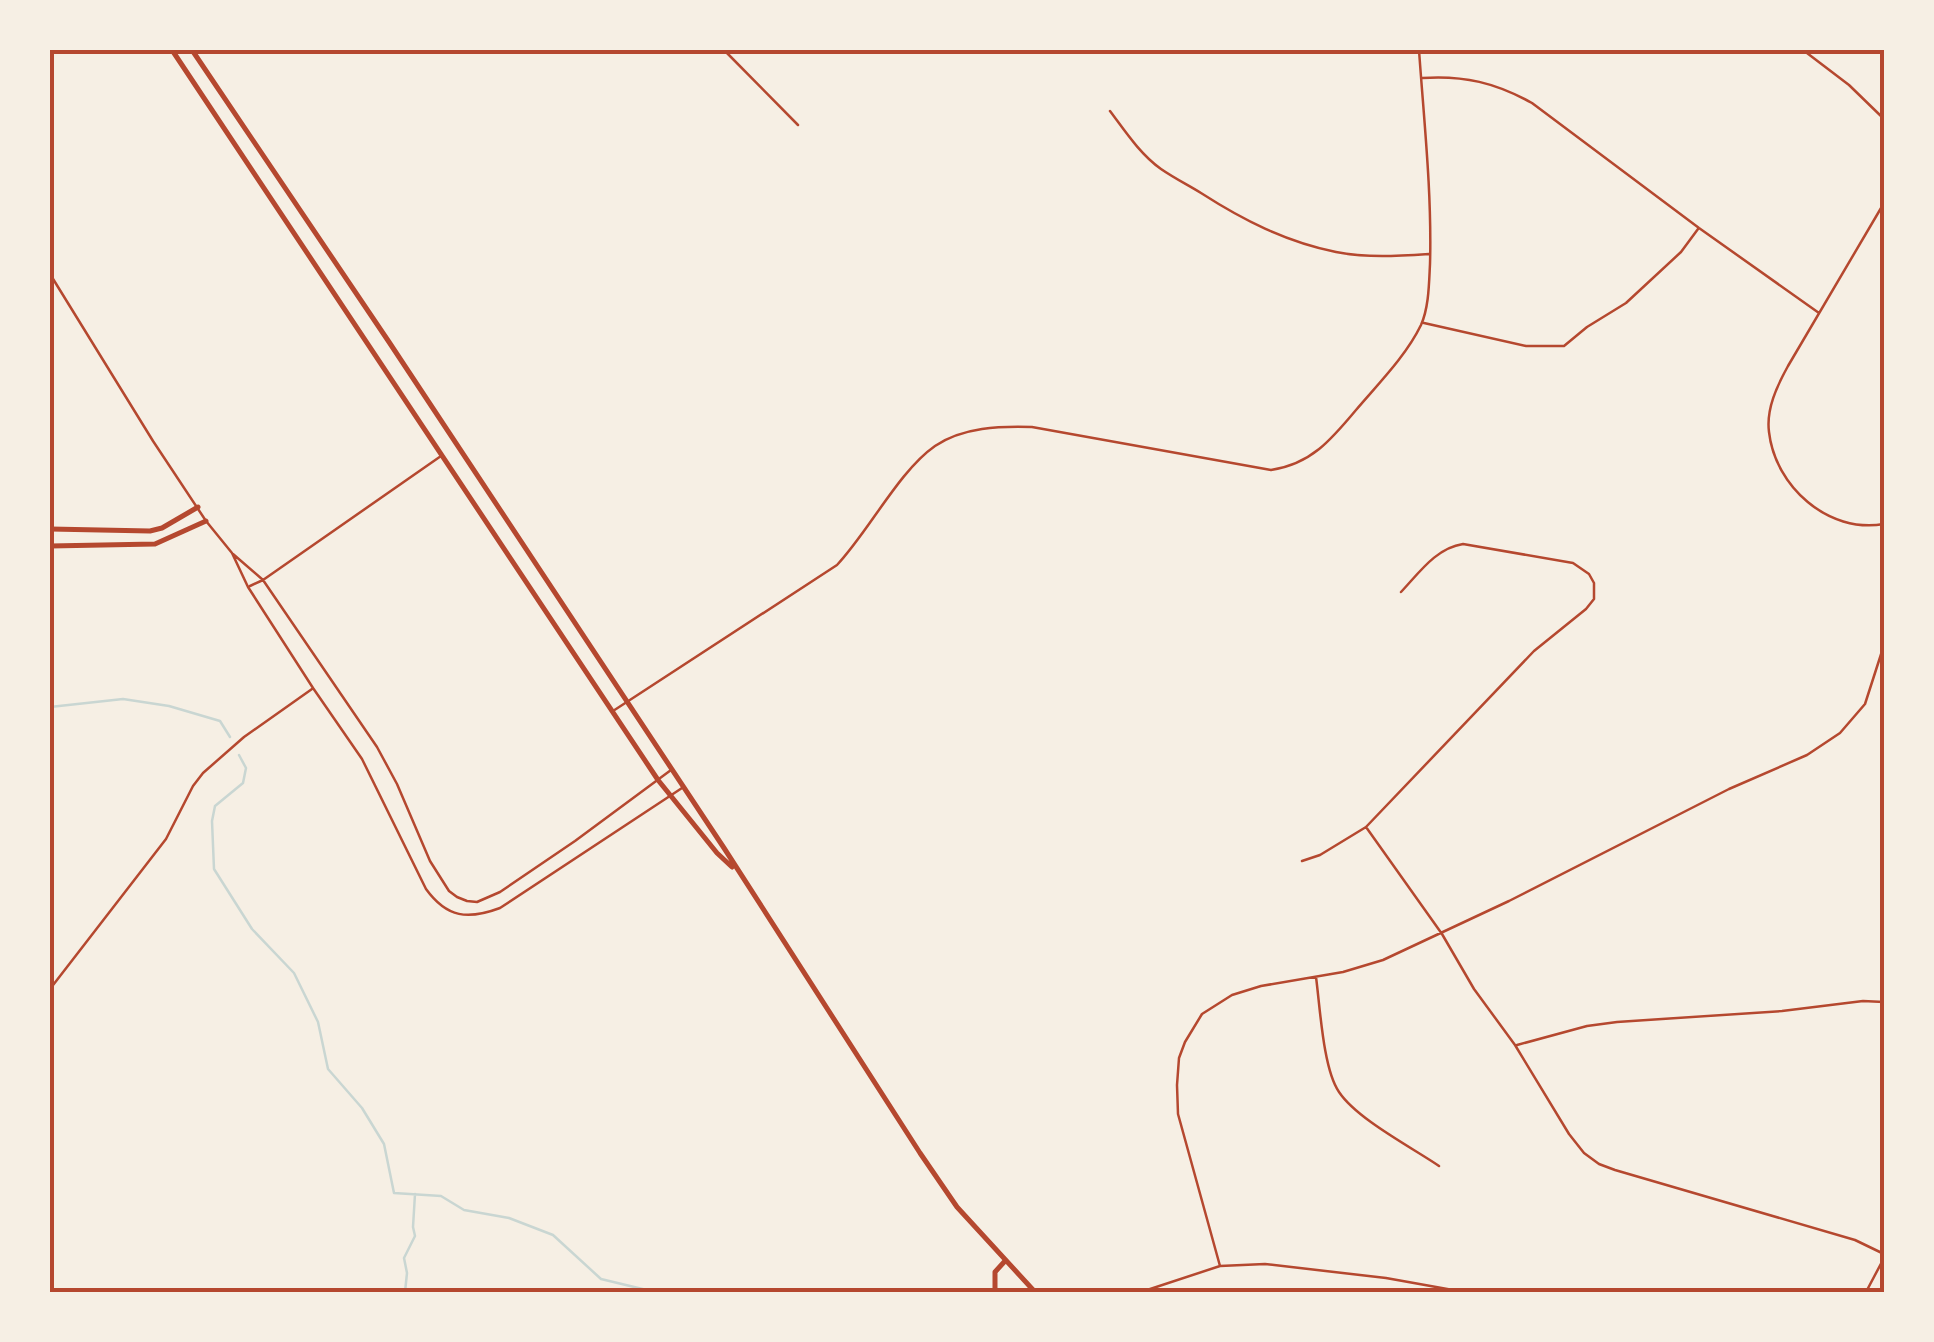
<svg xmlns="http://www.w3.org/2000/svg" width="1934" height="1342" font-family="'Times New Roman',serif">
<rect width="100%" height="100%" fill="#f6efe4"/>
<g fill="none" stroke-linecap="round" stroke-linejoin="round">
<!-- stream -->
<path stroke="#c9d6d2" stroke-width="2.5" d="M 50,707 L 123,699 L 169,706 L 220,721 L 230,737
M 239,755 L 246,768 L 243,783 L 215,806 L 212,821 L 214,869 L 252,929 L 294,973 L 318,1022 L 328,1069 L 362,1108 L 384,1144 L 394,1193 L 441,1196 L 464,1210 L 509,1218 L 553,1235 L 601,1279 L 655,1292
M 405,1292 L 407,1273 L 404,1258 L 415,1236 L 413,1227 L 415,1194
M 724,1292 L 729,1292"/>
<!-- service -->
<path stroke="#b5482f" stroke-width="2.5" d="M 724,50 L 798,125
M 1803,50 L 1849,85 L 1884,119
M 1422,78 C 1464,75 1496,83 1532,103 L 1699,228 L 1819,313
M 1110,111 C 1125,131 1140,154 1161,169 C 1174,178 1188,185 1201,193 C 1243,220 1286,242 1336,252 C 1366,258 1398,256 1429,254
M 1884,203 L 1788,366 C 1777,386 1766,409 1769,432 C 1775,486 1828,534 1884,524
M 50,274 L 153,441 L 206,521 L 232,553 L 248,587 L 313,688 L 362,759 L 426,889 C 447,918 468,920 500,908 L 682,788
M 1424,323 L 1526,346 L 1564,346 L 1587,327 L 1626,303 L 1681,252 L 1698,229
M 233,554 L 263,580 L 377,747 L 397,784 L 430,861 L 449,891 L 457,897 L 467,901 L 477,902 L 500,892 L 575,841 L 671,770
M 250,586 L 263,580 L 441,456
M 613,711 L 837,565 C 869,531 899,471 935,446 C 963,427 1000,426 1032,427 L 1271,470 C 1311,464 1331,440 1356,410 C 1378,384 1406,356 1421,325 C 1429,307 1429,283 1430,264 C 1432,193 1424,121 1419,50
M 1366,827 L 1442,934 L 1474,989 L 1515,1045 L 1569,1134 L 1584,1153 L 1599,1164 L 1615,1170 L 1855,1240 L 1884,1254
M 1302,861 L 1320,855 L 1366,827 L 1534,651 L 1586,609 L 1594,599 L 1594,583 L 1589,574 L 1573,563 L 1463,544 C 1436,548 1419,573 1401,592
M 1316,977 C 1320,1006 1323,1069 1339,1092 C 1357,1119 1411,1147 1439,1166
M 50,989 L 166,839 L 193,786 L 203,773 L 244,737 L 312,689
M 1517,1045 L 1587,1026 L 1617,1022 L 1782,1011 L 1863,1001 L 1884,1002
M 1220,1266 L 1178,1114 L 1177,1085 L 1179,1058 L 1185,1042 L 1202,1014 L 1232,995 L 1261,986 L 1343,972 L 1383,960 L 1509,901 L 1729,789 L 1807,755 L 1840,733 L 1865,704 L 1884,645
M 1141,1292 L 1220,1266 L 1265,1264 L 1386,1278 L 1464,1292
M 1866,1292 L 1884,1258"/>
<!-- minor -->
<path stroke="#b5482f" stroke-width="5" d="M 50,529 L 150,531 L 162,528 L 198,507
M 50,546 L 155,544 L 206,521
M 995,1292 L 995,1272 L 1005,1261"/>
<!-- tertiary -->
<path stroke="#b5482f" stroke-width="5" d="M 172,50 L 658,780 L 717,853 L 732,867
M 192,50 L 389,342 L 724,848 L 920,1153 L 957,1207 L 1035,1292"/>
</g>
<!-- border -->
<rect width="1934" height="1342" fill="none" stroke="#f6efe4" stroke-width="105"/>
<rect x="52" y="52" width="1830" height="1238" fill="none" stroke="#b5482f" stroke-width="4"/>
</svg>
